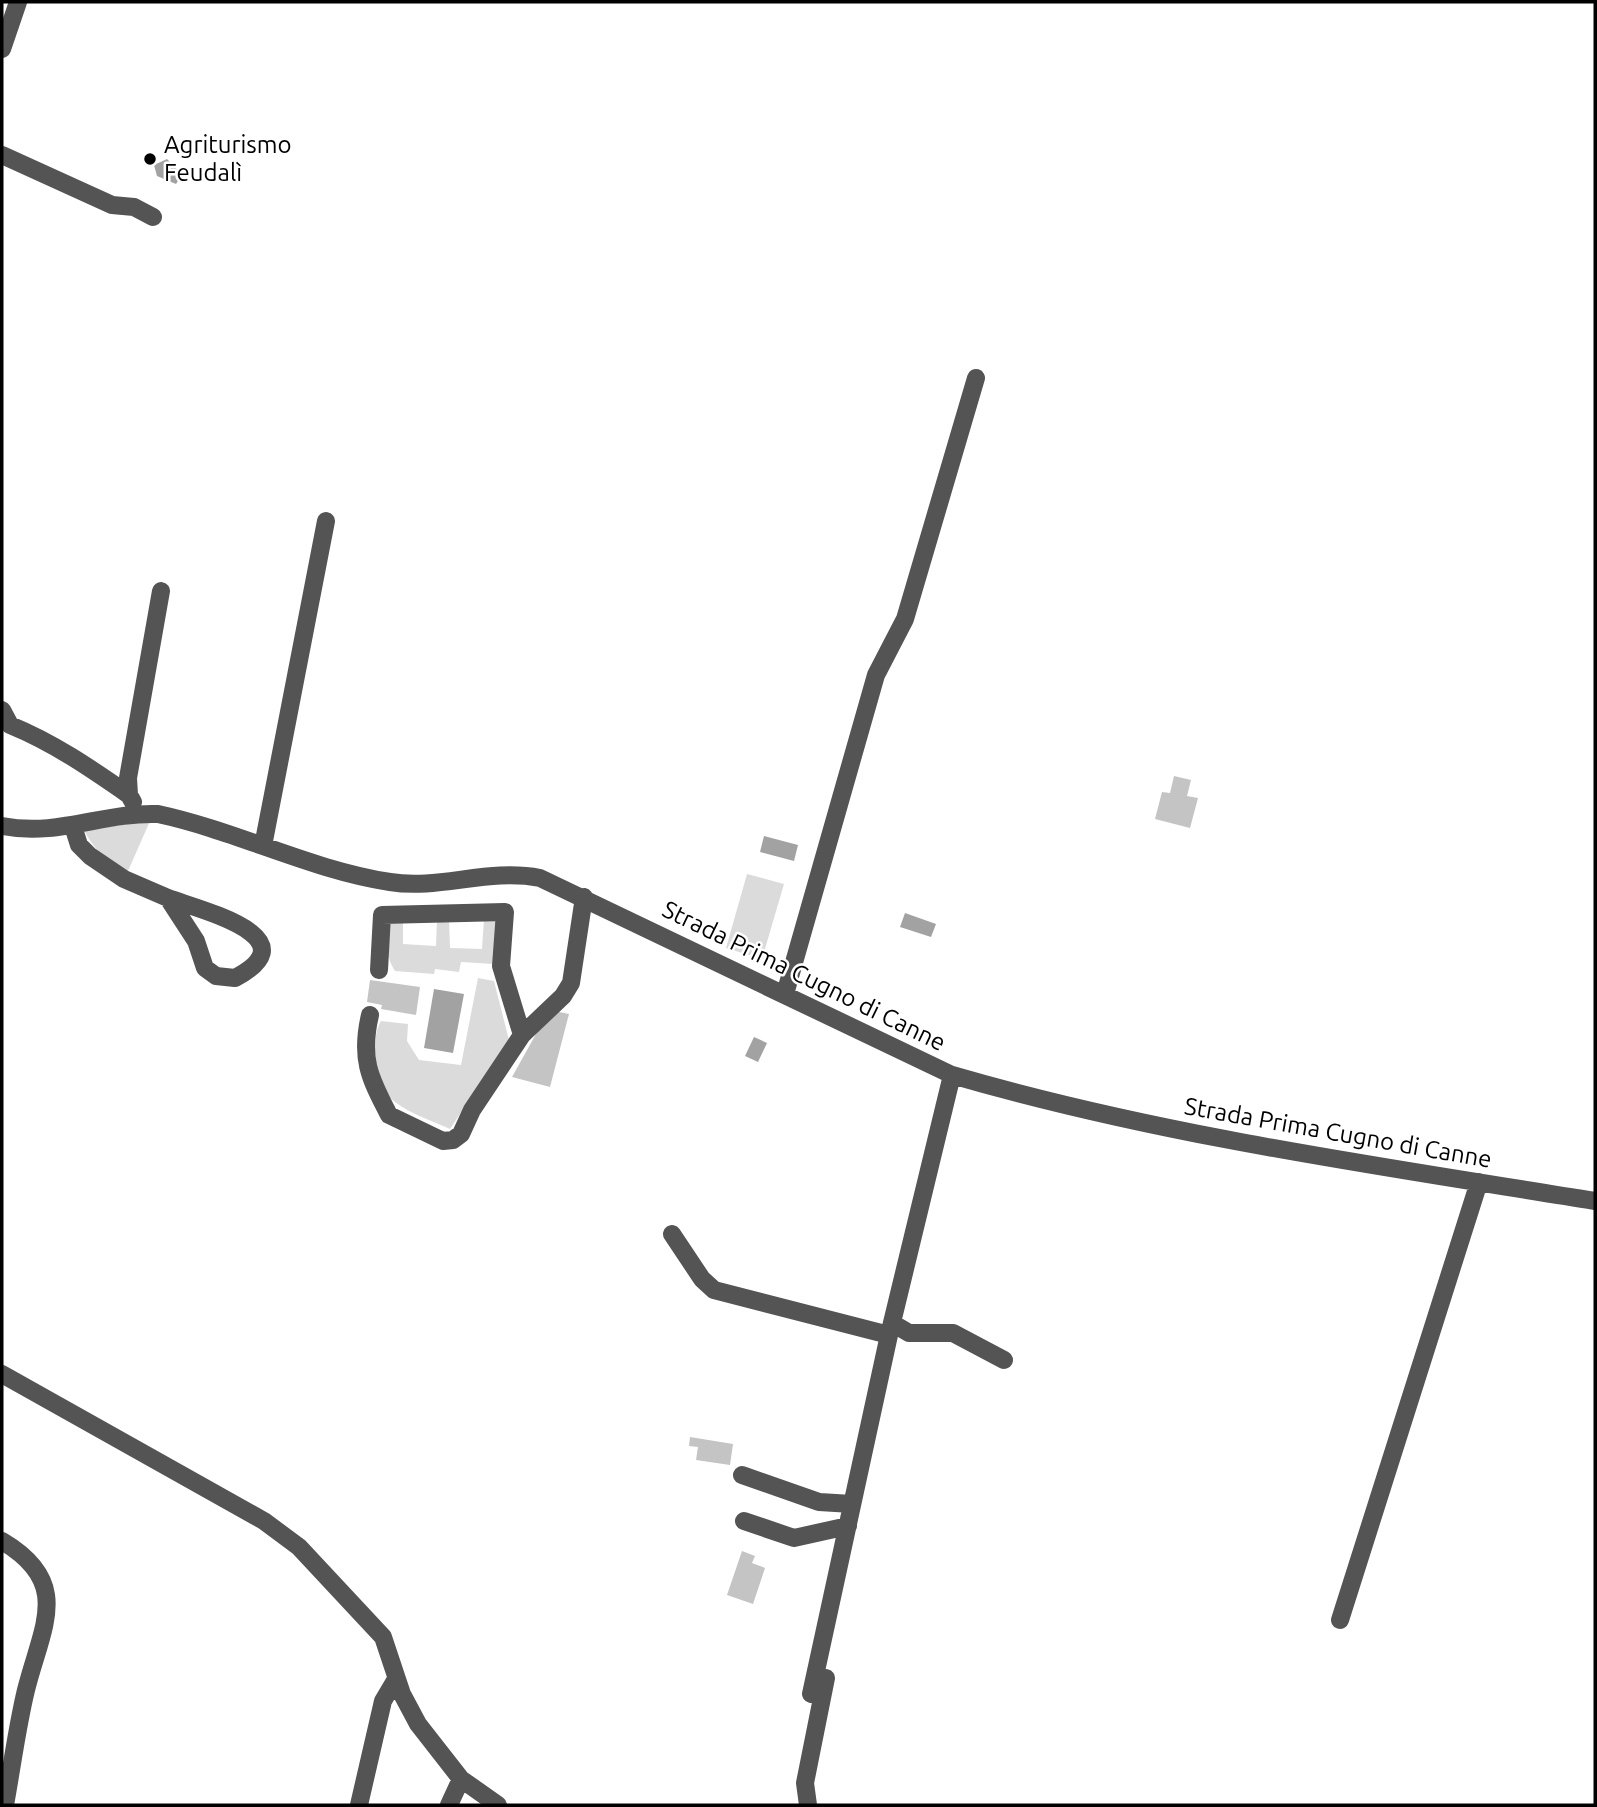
<svg xmlns="http://www.w3.org/2000/svg" width="1597" height="1807" font-family="Ubuntu,sans-serif">
<rect width="100%" height="100%" fill="#fff"/>
<!-- green -->
<path fill="#dbdbdb" d="M 150,821 L 128,871 C 107,862 94,850 84,830 Z
M 747,874 L 784,884 L 762,959 L 726,948 Z
M 484,919 L 497,919 L 494,964 L 461,962 L 459,972 L 435,969 L 434,974 L 395,971 C 385,956 387,941 389,921 L 403,921 L 403,944 L 436,946 L 437,920 L 449,920 L 450,948 L 482,949 Z
M 478,978 L 494,981 L 509,1040 L 450,1129 C 432,1121 411,1114 395,1102 C 376,1089 369,1040 381,1021 L 408,1024 L 407,1041 L 419,1060 L 461,1065 Z"/>
<!-- water -->
<path fill="#a2a2a2" d="M 167,159 L 182,175 L 176,184 L 157,176 L 154,165 Z
M 764,836 L 798,845 L 794,861 L 760,852 Z
M 905,913 L 936,924 L 931,937 L 900,927 Z
M 434,989 L 464,994 L 453,1053 L 424,1048 Z
M 754,1037 L 767,1043 L 758,1062 L 745,1056 Z"/>
<!-- building -->
<path fill="#c4c4c4" d="M 1174,776 L 1191,780 L 1187,796 L 1198,798 L 1190,828 L 1155,819 L 1162,792 L 1170,793 Z
M 370,980 L 420,987 L 416,1015 L 381,1009 L 382,1005 L 367,1002 Z
M 554,1011 L 569,1014 L 550,1087 L 512,1077 L 536,1034 Z
M 690,1437 L 733,1444 L 730,1465 L 696,1460 L 698,1447 L 689,1446 Z
M 742,1551 L 755,1556 L 752,1563 L 765,1568 L 753,1604 L 727,1595 Z"/>
<g fill="none" stroke-linecap="round" stroke-linejoin="round">
<!-- minor -->
<path stroke="#545454" stroke-width="18" d="M 2,49 L 18,2
M 2,155 L 112,205 L 134,207 L 153,217
M 2,710 L 10,725 C 54,743 90,768 129,795 L 133,802
M 129,795 L 128,778 L 161,591
M 2,826 C 59,837 103,812 158,814 C 237,831 311,870 390,882 C 440,890 488,868 540,878 L 952,1075 C 1162,1136 1379,1166 1595,1201
M 73,826 L 79,845 L 90,856 L 124,879 L 168,898 L 196,941 L 205,968 L 216,976 L 235,978 C 313,937 200,910 168,898
M 263,846 L 326,521
M 379,970 L 382,915 L 505,912 L 501,966 L 522,1035
M 785,994 L 876,675 L 905,619 L 976,378
M 370,1015 C 360,1058 369,1077 389,1115 L 443,1141 L 453,1140 L 461,1134 L 472,1110 L 522,1035 L 563,996 L 571,983 L 584,897
M 672,1234 L 702,1279 L 714,1290 L 889,1335
M 892,1323 L 909,1333 L 953,1333 L 1004,1360
M 2,1374 L 264,1521 L 299,1547 L 383,1637 L 402,1694 L 418,1724 L 461,1779 L 498,1805
M 742,1475 L 819,1502 L 852,1504
M 744,1521 L 794,1538 L 848,1526
M 2,1541 C 73,1583 42,1626 26,1690 C 17,1727 12,1767 5,1805
M 1340,1620 L 1479,1182
M 811,1694 L 889,1335 L 952,1075
M 359,1805 L 383,1701 L 396,1679
M 449,1805 L 461,1779
M 808,1805 L 805,1783 L 826,1678"/>
</g>
<!-- markers -->
<circle fill="#000" stroke="#fff" stroke-width="2.5" cx="150" cy="159" r="7"/>
<g text-anchor="middle" stroke-width="5" stroke-linejoin="round" paint-order="stroke">
<!-- poi labels -->
<g font-size="24" fill="#000" stroke="#fff" text-anchor="start">
<text x="164" y="153">Agriturismo<tspan x="164" dy="28">Feudalì</tspan></text>
</g>
<!-- street labels -->
<g font-size="24" fill="#000" stroke="#fff">
<text transform="translate(804 976) rotate(26)" y="8">Strada Prima Cugno di Canne</text>
<text transform="translate(1338 1133) rotate(10)" y="8">Strada Prima Cugno di Canne</text>
</g>
</g>
<!-- border -->
<rect width="1597" height="1807" fill="none" stroke="#000000" stroke-width="7"/>
</svg>
